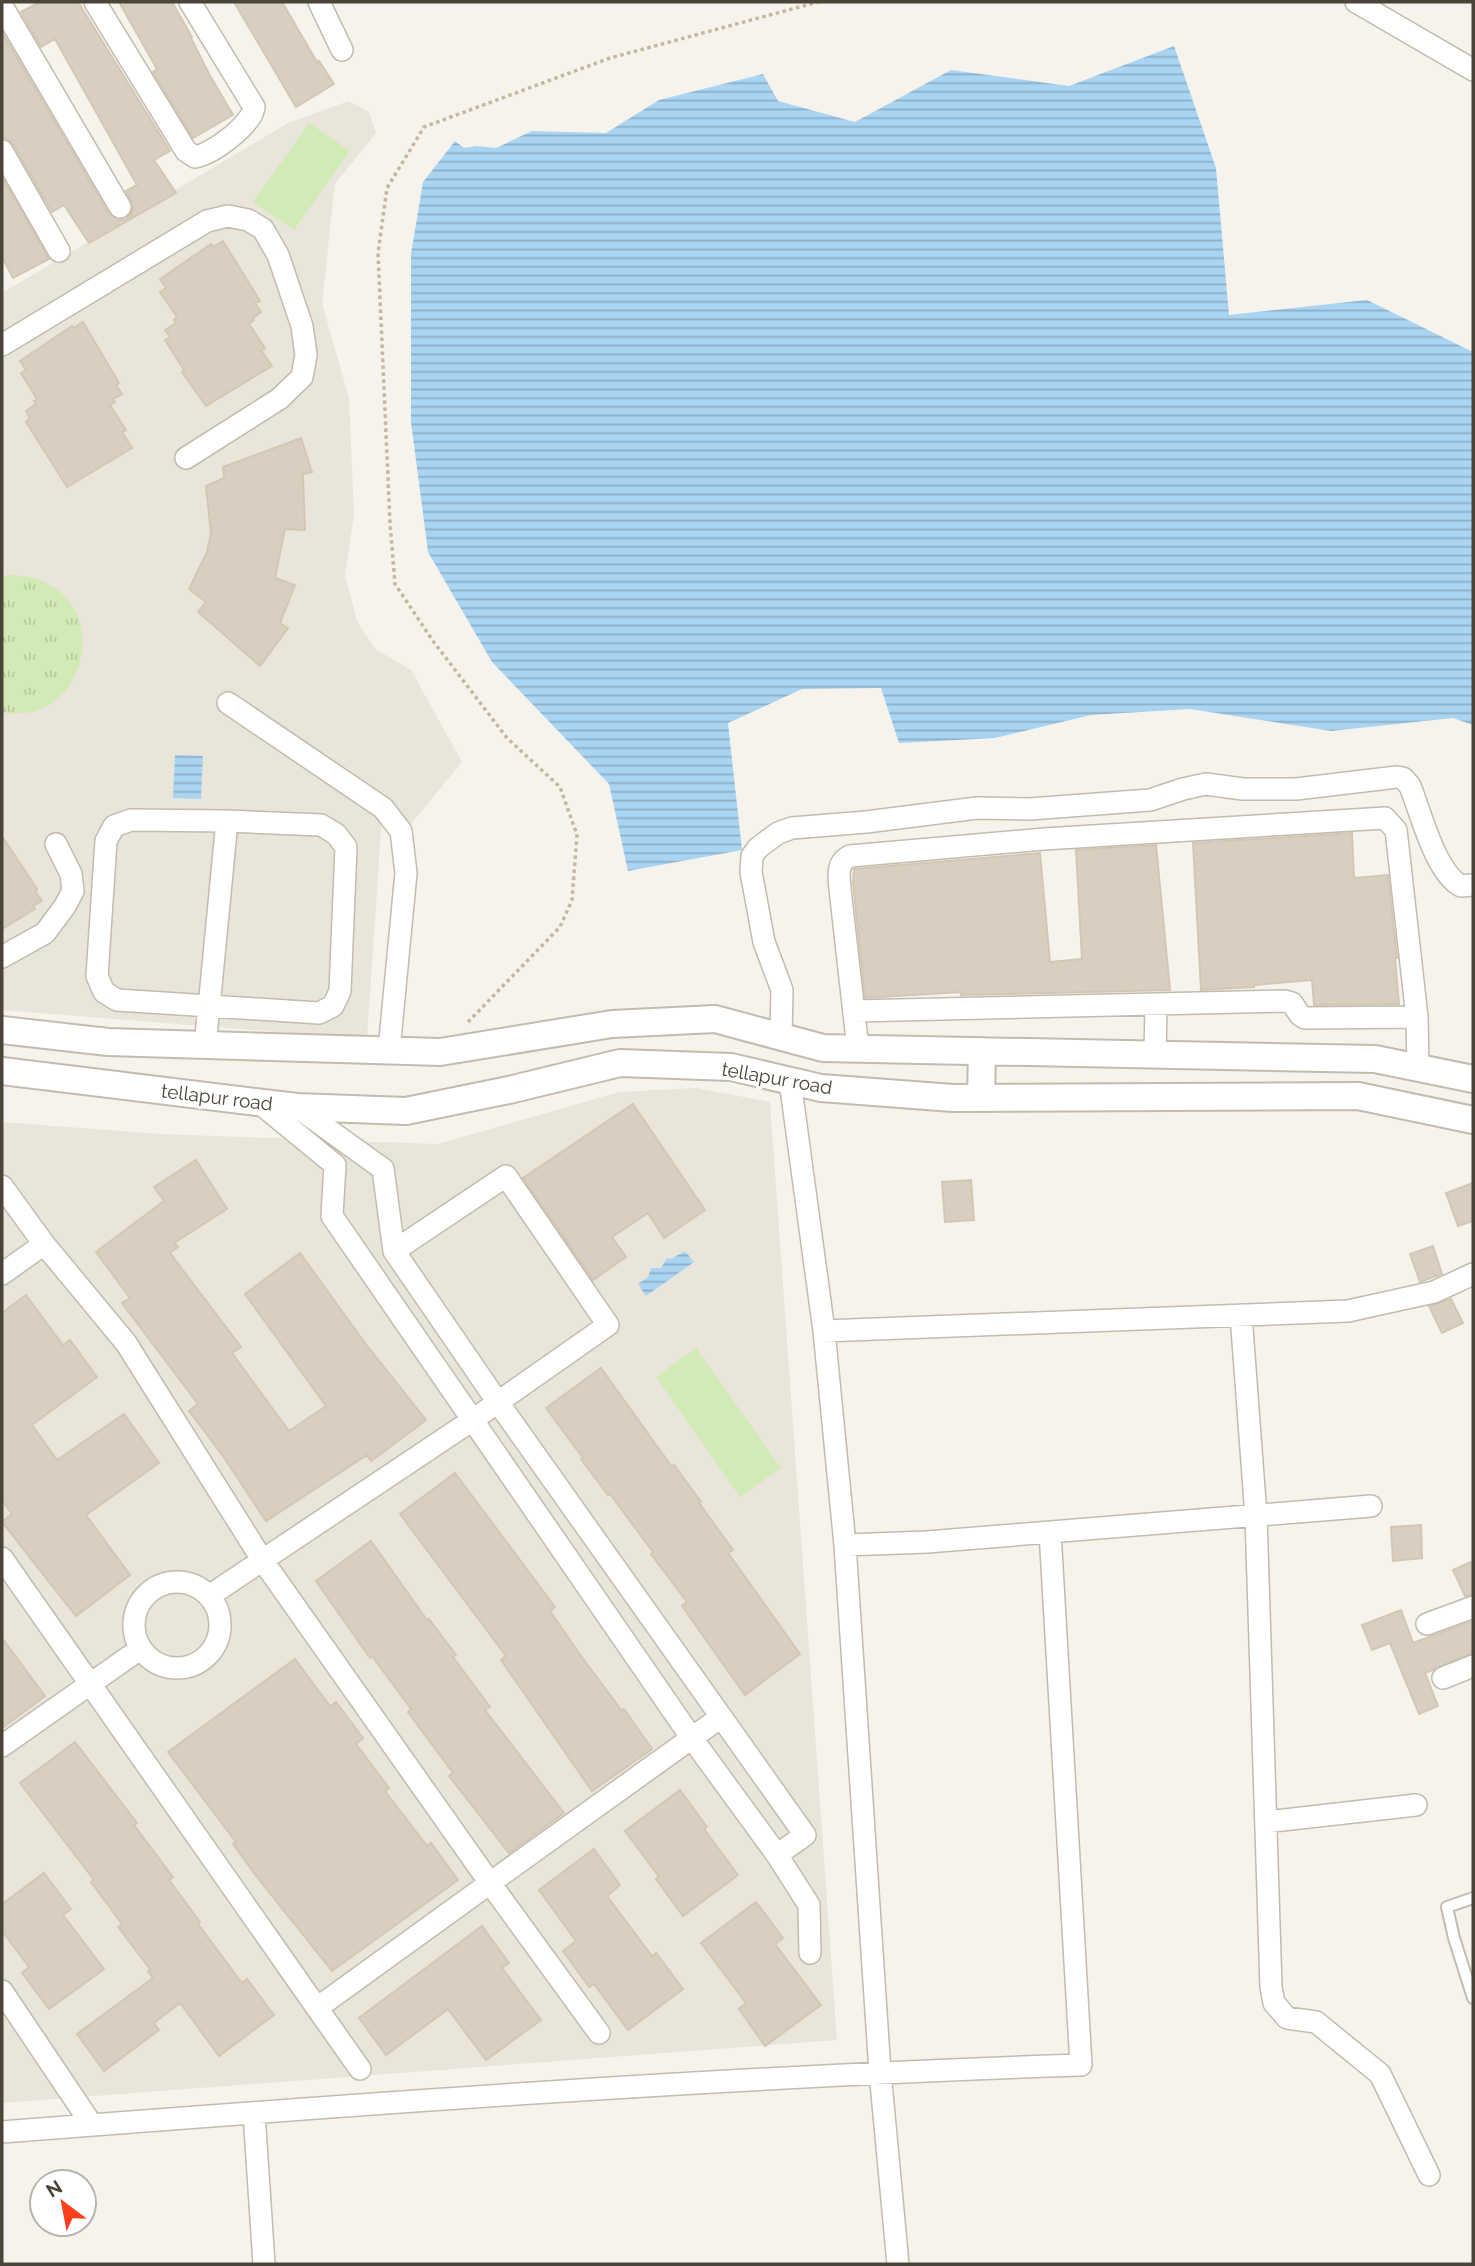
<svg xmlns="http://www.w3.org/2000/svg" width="1475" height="2266" font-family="Raleway,sans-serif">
<defs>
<pattern id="grass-tufts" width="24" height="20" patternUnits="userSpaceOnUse" patternTransform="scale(1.75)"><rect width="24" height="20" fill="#d2eab5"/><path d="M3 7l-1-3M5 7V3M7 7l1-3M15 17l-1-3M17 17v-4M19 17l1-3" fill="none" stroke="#b6ca9c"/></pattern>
<pattern id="water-rules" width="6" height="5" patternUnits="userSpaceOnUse" patternTransform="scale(1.75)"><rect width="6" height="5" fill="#a9d4f2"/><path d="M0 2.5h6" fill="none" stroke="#8caec5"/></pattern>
</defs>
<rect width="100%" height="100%" fill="#f6f3ec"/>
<!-- residential -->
<path fill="#eae5da" d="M 349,101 L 369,112 L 376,133 L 335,184 L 322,303 L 349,398 L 354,514 L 345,575 L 357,621 L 374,648 L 411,670 L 462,762 L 411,824 L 383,801 L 367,1039 L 2,1010 L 2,293 L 288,123 Z
M 696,1088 L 770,1102 L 837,2040 L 2,2103 L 2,1122 L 160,1134 L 438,1144 L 619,1092 Z"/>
<!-- grass -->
<path fill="url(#grass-tufts)" d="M 9,575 C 122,577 93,731 2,712 L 2,577 Z"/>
<!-- pitch -->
<path fill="#d2eab5" d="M 309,123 L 350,151 L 294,230 L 253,202 Z
M 696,1348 L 781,1468 L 740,1497 L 656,1377 Z"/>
<!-- water -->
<path fill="url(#water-rules)" d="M 1174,46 L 1216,168 L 1229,315 L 1367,300 L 1473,352 L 1473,725 L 1453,718 L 1331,731 L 1190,709 L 1091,715 L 995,738 L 899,743 L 881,688 L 802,689 L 728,723 L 742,850 L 628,871 L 609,784 L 492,662 L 428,552 L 411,422 L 411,254 L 423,182 L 455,141 L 464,148 L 476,146 L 496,148 L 532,131 L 606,133 L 659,100 L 763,74 L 778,101 L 855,122 L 951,70 L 1069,86 Z
M 175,755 L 203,756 L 201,799 L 173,798 Z
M 685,1251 L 694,1262 L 646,1296 L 638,1284 L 648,1277 L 651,1268 L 661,1268 L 667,1258 L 671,1259 Z"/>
<!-- building -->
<path fill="#d8cfc1" stroke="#d3c7b4" stroke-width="2" d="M 40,2 L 78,2 L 170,151 L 154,160 L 176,193 L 89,243 L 64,205 L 52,212 L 13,144 L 8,139 L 2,138 L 2,32 L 109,214 L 119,220 L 126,219 L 131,214 L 133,206 L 126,191 L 137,185 L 55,39 L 41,47 L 21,12 Z
M 119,2 L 172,2 L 192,37 L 191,38 L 209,74 L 233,115 L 193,138 L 153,72 L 157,69 Z
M 234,2 L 282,2 L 317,62 L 319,61 L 334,84 L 296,107 Z
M 2,177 L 49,259 L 13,278 L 2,257 Z
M 223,241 L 260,301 L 255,303 L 261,312 L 253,318 L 254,320 L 249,324 L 265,348 L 261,350 L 272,366 L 206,406 L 182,372 L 184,370 L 165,340 L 170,337 L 165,330 L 176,323 L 174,320 L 177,317 L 160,292 L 166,288 L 160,279 L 211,244 L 213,247 Z
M 83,322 L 119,383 L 116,385 L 122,394 L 113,399 L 115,402 L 110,405 L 126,430 L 122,432 L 132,448 L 67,487 L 26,422 L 30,418 L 26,411 L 36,404 L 34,401 L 37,399 L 21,373 L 26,370 L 20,361 L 72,326 L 74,328 Z
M 301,438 L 312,472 L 303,474 L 305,530 L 285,529 L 275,578 L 295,585 L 280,623 L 288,628 L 260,666 L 198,612 L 206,602 L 189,589 L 207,552 L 211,533 L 206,486 L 224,478 L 223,467 Z
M 1352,833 L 1354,878 L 1388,875 L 1397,958 L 1395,958 L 1399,1004 L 1314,1005 L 1312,980 L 1254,985 L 1254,987 L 1201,990 L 1193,843 Z
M 2,836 L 37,889 L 35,891 L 42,901 L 33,906 L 35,909 L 2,929 Z
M 1156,845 L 1170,990 L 961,995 L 961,992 L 865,998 L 853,883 L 854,869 L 1040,853 L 1050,962 L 1082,959 L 1076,850 Z
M 633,1104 L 705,1210 L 664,1238 L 648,1213 L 612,1237 L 626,1257 L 593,1280 L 523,1178 Z
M 196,1160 L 227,1209 L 174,1243 L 178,1247 L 170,1253 L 241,1347 L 232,1353 L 289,1431 L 326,1406 L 245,1294 L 300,1253 L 365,1343 L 426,1420 L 371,1461 L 367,1455 L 266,1521 L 223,1456 L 189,1411 L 198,1404 L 122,1303 L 130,1298 L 96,1252 L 164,1201 L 154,1187 Z
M 971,1180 L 974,1220 L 945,1222 L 942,1182 Z
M 1473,1183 L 1473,1221 L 1458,1226 L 1446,1193 Z
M 1433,1246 L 1442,1274 L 1420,1282 L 1410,1254 Z
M 26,1295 L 63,1345 L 70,1340 L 97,1377 L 32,1425 L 57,1460 L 124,1414 L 159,1463 L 86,1515 L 130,1575 L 76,1616 L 2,1522 L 12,1514 L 2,1500 L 2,1313 Z
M 1451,1299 L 1463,1323 L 1442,1333 L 1429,1306 Z
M 601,1368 L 672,1467 L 674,1465 L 701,1502 L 699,1503 L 733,1550 L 728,1553 L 800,1654 L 745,1695 L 682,1606 L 687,1602 L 651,1554 L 653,1552 L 610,1494 L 608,1495 L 581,1459 L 583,1458 L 546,1408 Z
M 455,1473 L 555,1607 L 550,1611 L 581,1656 L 622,1711 L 624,1709 L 652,1749 L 592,1791 L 501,1660 L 506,1656 L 400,1514 Z
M 1421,1525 L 1422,1558 L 1393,1561 L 1391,1527 Z
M 371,1541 L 427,1620 L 429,1619 L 456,1655 L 453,1657 L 490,1707 L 485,1710 L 564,1813 L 509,1853 L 449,1776 L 453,1773 L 408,1712 L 411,1709 L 372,1656 L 370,1658 L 316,1581 Z
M 1473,1561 L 1473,1594 L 1465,1596 L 1453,1570 Z
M 1401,1610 L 1413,1643 L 1473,1621 L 1473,1653 L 1425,1673 L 1438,1706 L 1419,1714 L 1390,1643 L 1372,1650 L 1362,1625 Z
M 2,1638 L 45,1696 L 2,1728 Z
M 295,1659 L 330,1706 L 336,1702 L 363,1738 L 356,1744 L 389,1788 L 385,1791 L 427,1846 L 431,1843 L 458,1880 L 332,1971 L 260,1881 L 233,1844 L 236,1842 L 168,1752 Z
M 75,1742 L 137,1823 L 134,1825 L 173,1877 L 169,1880 L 200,1922 L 198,1924 L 242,1983 L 247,1979 L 274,2015 L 219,2056 L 180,2003 L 154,2023 L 159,2030 L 104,2071 L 77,2034 L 153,1978 L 148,1971 L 150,1969 L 118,1927 L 122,1924 L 91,1882 L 94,1880 L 20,1783 Z
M 680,1790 L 707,1827 L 704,1829 L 738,1875 L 683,1916 L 656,1879 L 659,1877 L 625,1831 Z
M 594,1849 L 620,1885 L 607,1896 L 652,1956 L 656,1953 L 683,1989 L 628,2030 L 594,1984 L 589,1987 L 563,1951 L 576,1941 L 539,1890 Z
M 44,1873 L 71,1909 L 63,1915 L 104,1969 L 49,2009 L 22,1973 L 29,1967 L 2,1931 L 2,1904 Z
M 756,1902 L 783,1938 L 775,1944 L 821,2005 L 765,2046 L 739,2009 L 746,2003 L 701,1943 Z
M 482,1926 L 509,1963 L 502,1968 L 541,2020 L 486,2060 L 448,2009 L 386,2055 L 359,2018 Z"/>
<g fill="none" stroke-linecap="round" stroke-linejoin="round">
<!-- service casing -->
<g stroke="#c2bbae" stroke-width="14">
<path id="service" d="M 1473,1898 L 1447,1907 L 1454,1938 L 1473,1998"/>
</g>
<!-- minor casing -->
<g stroke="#c2bbae" stroke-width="24">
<path id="minor" d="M 95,2 L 186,151 L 195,157 C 212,154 252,125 254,107 L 190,2
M 319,2 L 342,50
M 1356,2 L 1473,70
M 2,6 L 120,207
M 2,151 L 59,251
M 2,345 L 207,221 L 228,216 L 248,220 L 263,229 L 278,255 L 302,326 L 306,355 L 302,377 L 279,399 L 186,458
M 228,703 L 383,808 L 401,831 L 406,873 L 389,1050
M 2,957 L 45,933 L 65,906 L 73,891 L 71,874 L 56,844
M 854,1011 L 1285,1001 L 1292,1003 L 1300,1015 L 1305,1018 L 1417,1017
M 781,1036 L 782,990 L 764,942 L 751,872 L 752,856 L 758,848 L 778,833 L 792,828 L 866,822 L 977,808 L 1030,809 L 1150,800 L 1183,789 L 1206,784 L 1243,789 L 1296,789 L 1397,777 L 1403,778 L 1410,786 C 1421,813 1435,872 1461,886 L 1473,885
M 205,1045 L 209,1007 L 227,821 L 321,825 L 336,834 L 346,847 L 340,991 L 333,1006 L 319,1013 L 117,1000 L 104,992 L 97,976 L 106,841 L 114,826 L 131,820 L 227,821
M 858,1049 L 840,889 C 839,876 836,863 850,856 L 1044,839 L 1385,818 L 1396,830 L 1417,1017 L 1418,1068
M 1155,1055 L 1156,1005
M 790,1081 L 824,1331 L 845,1545 L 880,2072 L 898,2264
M 257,1101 L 335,1165 L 332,1216 L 691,1737 L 777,1855 L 809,1905 L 810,1953
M 297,1107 L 383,1169 L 394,1251 L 497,1401 L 805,1835 L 777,1855
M 2,1186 L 44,1244 L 126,1343 L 263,1561 L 490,1883 L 317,2008 L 2,1558
M 2,1274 L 44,1244
M 1241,1315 L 1256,1516 L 1271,1987 L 1274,2003 L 1287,2018 L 1316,2022 L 1380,2074 L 1429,2175
M 824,1331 L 1348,1311 L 1434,1292 L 1473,1274
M 845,1545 L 927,1542 L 1371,1506
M134 1625a43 43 0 1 1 86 0a43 43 0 1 1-86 0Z
M 209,1596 L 474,1419 L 608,1325 L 506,1176 L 394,1251
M 1427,1624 L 1473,1607
M 1443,1678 L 1473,1666
M 2,1746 L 140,1649
M 1266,1822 L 1416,1805
M 2,1991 L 92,2125
M 317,2008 L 360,2069
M 599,2033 L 490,1883 L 721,1717
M 254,2113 L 264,2264
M 2,2132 C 361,2104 721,2077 1081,2065 L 1050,1532"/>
</g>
<!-- tertiary casing -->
<g stroke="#c2bbae" stroke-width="30">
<path id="tertiary" d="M 2,1030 L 108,1042 L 440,1052 L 612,1024 L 715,1019 L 823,1048 L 1375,1059 L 1473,1079
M 2,1071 L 297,1107 L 406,1111 L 509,1090 L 620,1063 L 731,1067 L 821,1088 L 953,1098 L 1358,1096 L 1473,1120
M 981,1098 L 982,1051"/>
</g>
<!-- path -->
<path stroke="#c4b79f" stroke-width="3.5" stroke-dasharray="3.5 3.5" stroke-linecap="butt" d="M 468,1022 L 560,927 L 572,900 L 577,835 L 560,787 L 507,738 L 433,641 L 395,584 L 390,523 L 378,253 L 387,188 L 424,127 L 610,58 L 818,2"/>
<!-- service -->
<use href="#service" stroke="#fff" stroke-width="10"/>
<!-- minor -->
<use href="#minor" stroke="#fff" stroke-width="21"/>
<!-- tertiary -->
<use href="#tertiary" stroke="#fff" stroke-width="26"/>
</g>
<g text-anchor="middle" stroke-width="6" stroke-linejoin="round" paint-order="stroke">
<!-- street labels -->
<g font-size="19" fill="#4b4439" stroke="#fff">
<text transform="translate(777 1078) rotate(10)" y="7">tellapur road</text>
<text transform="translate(217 1097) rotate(7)" y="7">tellapur road</text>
</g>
</g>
<!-- border -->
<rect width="1475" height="2266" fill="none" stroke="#4b4439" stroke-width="7"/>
<!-- north arrow -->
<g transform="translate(63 2203) rotate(328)"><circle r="33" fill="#ffffff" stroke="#b7b4b0" stroke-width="2"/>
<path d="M0-5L12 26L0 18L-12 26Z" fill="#fc3f1d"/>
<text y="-10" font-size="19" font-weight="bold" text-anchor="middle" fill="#4b4439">N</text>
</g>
</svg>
